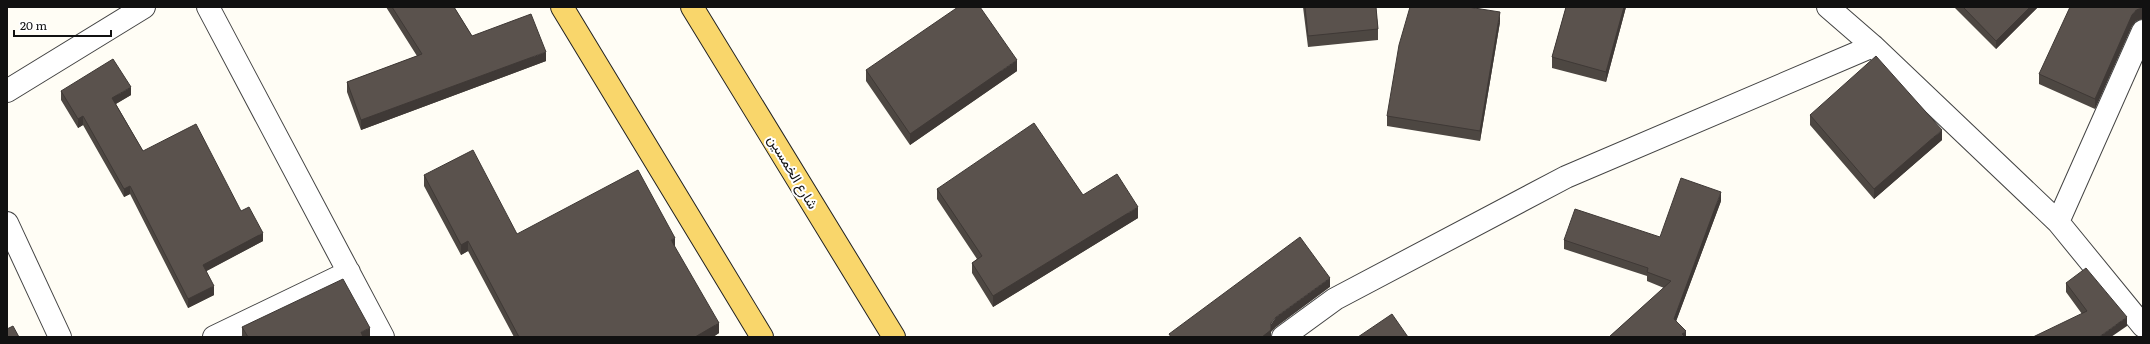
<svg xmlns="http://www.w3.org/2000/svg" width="2150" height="344" font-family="Literata,Vazirmatn,serif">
<rect width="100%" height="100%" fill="#fffdf5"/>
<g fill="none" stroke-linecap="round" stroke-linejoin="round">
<!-- minor casing -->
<g stroke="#444" stroke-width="24">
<path id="minor" d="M 208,7 L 383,337
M 1828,7 L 1873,46 L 2058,222 L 2143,326
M 7,91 L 144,7
M 2058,222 L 2143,31
M 7,223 L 60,337
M 214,337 L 349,272
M 1283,337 L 1335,299 L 1566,177 L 1873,46"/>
</g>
<!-- major casing -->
<g stroke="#222" stroke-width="24">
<path id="major" d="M 562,7 L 762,337
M 692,7 L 894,337"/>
</g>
<!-- minor -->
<use href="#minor" stroke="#fff" stroke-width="22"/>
<!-- major -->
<use href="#major" stroke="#f9d66b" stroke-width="22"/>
</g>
<!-- wall -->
<path fill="#4d4742" d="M 386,7 L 454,7 L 472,36 L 546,61 L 361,130 L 347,92 L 347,82 L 417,56 Z
M 1303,7 L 1376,7 L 1378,29 L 1378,40 L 1308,47 Z
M 1566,7 L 1626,7 L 1606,82 L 1552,68 L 1552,57 Z
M 1954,7 L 2038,7 L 1996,49 Z
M 2143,7 L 2143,16 L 2142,19 L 2136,21 L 2132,26 L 2095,109 L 2039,84 L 2039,74 Z
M 1500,22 L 1480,141 L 1387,126 L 1387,116 Z
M 866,70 L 1017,71 L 910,145 L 866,81 Z
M 61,91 L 131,95 L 116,104 L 143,151 L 241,211 L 263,241 L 206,271 L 214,295 L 188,308 L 130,194 L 124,197 L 83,125 L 78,128 L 61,100 Z
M 1810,115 L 1942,140 L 1874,199 L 1810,125 Z
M 424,175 L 517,234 L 675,248 L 719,333 L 713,337 L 514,337 L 468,251 L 461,255 L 424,186 Z
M 937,189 L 1083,195 L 1138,218 L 993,307 L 972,273 L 972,263 L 977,259 L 937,199 Z
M 1721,201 L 1676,321 L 1686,337 L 1609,337 L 1664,288 L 1647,281 L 1647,276 L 1564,249 L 1564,240 L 1660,237 Z
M 2066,283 L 2127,326 L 2082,314 L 2066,292 Z
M 242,327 L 370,337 L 242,337 Z"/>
<!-- shaded-wall -->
<path fill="#3f3936" d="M 1624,7 L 1626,7 L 1606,82 L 1606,72 Z
M 2030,7 L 2038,7 L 1996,49 L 1996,41 Z
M 2142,7 L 2143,7 L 2143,16 L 2142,19 L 2136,21 L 2132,26 L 2095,109 L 2095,99 L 2132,15 L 2136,10 Z
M 1500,12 L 1500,22 L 1480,141 L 1480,131 Z
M 546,52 L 546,61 L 361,130 L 361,120 Z
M 1017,60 L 1017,71 L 910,145 L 910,134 Z
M 131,87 L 131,95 L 112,106 L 112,98 Z
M 83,116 L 83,125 L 78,128 L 78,119 Z
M 1942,130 L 1942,140 L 1874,199 L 1874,189 Z
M 130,186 L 130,194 L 124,197 L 124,189 Z
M 1721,192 L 1721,201 L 1674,327 L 1674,319 Z
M 1138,207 L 1138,218 L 993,307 L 993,296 Z
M 263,233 L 263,241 L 203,273 L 203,265 Z
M 675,238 L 675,248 L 671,240 Z
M 468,241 L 468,251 L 461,255 L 461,245 Z
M 1330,278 L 1330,287 L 1276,327 L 1271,332 L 1271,337 L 1262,337 L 1276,317 Z
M 214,286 L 214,295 L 188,308 L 188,299 Z
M 2127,317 L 2127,326 L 2111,337 L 2099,337 Z
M 719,323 L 719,333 L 713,337 L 695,337 Z
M 370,328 L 370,337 L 361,337 L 361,332 Z
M 1686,331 L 1686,337 L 1682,337 L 1682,334 Z"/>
<!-- building -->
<path fill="#5a524d" stroke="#3f3936" d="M 392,7 L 454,7 L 472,36 L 531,14 L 546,52 L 361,120 L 347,82 L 422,54 Z
M 958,7 L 980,7 L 1017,60 L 910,134 L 866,70 Z
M 1305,7 L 1376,7 L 1378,29 L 1308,36 Z
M 1410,7 L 1468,7 L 1500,12 L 1480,131 L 1387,116 L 1399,45 Z
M 1566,7 L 1624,7 L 1606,72 L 1552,57 Z
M 1963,7 L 2030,7 L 1996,41 Z
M 2070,7 L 2142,7 L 2142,8 L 2136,10 L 2132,15 L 2095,99 L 2039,74 Z
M 1876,56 L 1942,130 L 1874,189 L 1810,115 Z
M 113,59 L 131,87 L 112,98 L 143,151 L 196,124 L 241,211 L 249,207 L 263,233 L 203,265 L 214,286 L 188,299 L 130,186 L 124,189 L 83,116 L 78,119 L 61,91 Z
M 1034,123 L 1083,195 L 1117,174 L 1138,207 L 993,296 L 972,263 L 982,256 L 937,189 Z
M 473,150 L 517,234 L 638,170 L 675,238 L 671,240 L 719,323 L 695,337 L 519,337 L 468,241 L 461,245 L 424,175 Z
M 1681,178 L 1721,192 L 1674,319 L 1686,331 L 1682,334 L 1685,337 L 1609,337 L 1671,281 L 1647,272 L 1648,268 L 1564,240 L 1575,209 L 1660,237 Z
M 1300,237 L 1330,278 L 1276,317 L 1271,323 L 1271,330 L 1262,337 L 1171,337 L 1169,334 Z
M 2086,268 L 2127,317 L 2099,337 L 2033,337 L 2087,311 L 2066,283 Z
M 343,279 L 370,328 L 361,332 L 363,337 L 248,337 L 242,327 Z
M 1392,314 L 1408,337 L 1358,337 Z
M 13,326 L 19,337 L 7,337 L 7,329 Z"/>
<g text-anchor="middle" stroke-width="4" stroke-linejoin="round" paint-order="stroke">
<!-- street labels -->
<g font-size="14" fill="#111" stroke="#fff">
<text transform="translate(793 172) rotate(59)" y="5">شارع الخمسين</text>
</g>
</g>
<!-- border -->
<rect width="2150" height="344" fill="none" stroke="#111111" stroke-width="16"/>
<!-- scale -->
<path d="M14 30v6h97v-6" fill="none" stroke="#111111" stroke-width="2"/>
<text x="20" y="30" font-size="12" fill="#111111" stroke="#ffffff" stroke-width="3" paint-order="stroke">20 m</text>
</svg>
